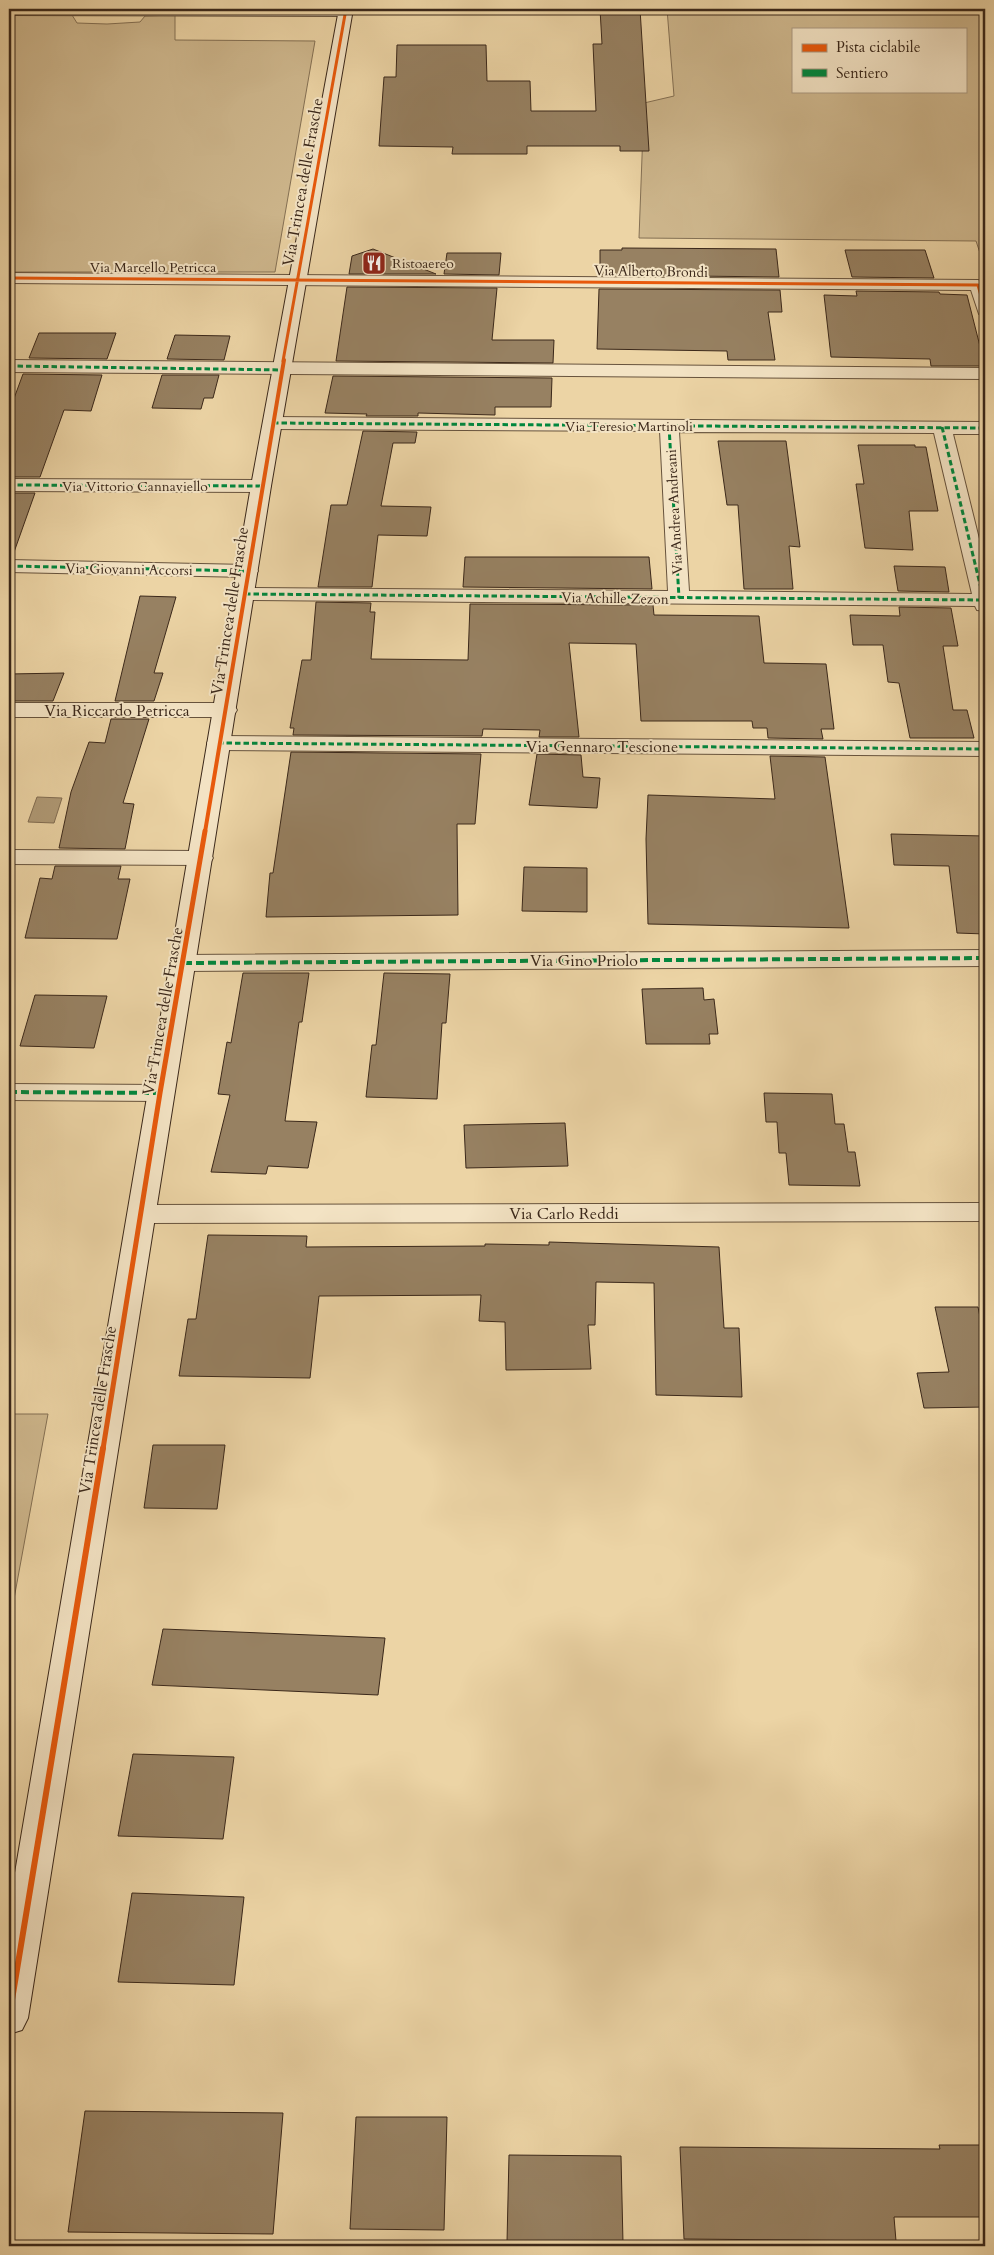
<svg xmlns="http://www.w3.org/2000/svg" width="994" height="2255" font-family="Cardo,serif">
<rect width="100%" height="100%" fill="#ecd4a5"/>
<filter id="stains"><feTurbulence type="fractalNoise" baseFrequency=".004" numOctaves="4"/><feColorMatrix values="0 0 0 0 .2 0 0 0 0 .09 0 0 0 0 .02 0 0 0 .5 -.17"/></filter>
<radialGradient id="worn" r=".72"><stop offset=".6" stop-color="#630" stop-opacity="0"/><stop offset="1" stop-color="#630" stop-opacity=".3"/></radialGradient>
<!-- green -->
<path fill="#ceb78d" stroke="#847054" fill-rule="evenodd" d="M 667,9 L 985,9 L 985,268 L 976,241 L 639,238 L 644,103 L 674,96 ZM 793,29 L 965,29 L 965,91 L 793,91 Z
M 9,15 L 72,15 L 77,23 L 107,24 L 140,22 L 145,16 L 175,15 L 175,40 L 315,41 L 275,272 L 9,272 Z
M 9,1414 L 48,1414 L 9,1626 Z"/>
<!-- water -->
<path fill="#b09a76" stroke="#816c51" d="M 37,797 L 62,798 L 54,823 L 28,822 Z"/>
<!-- building -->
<path fill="#978162" stroke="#3b281a" d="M 600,9 L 640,9 L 649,151 L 620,151 L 620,146 L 527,146 L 527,154 L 452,154 L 453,147 L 379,146 L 384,77 L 396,77 L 397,45 L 486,45 L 487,81 L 530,81 L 531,111 L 596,111 L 593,44 L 602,44 Z
M 622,248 L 776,249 L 779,277 L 600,275 L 600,250 L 622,250 Z
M 373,249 L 436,274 L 349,274 L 352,256 Z
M 845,250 L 925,250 L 934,278 L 852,277 Z
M 447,253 L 501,253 L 499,275 L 444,274 Z
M 347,287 L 497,288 L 492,340 L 554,340 L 553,363 L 336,361 Z
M 599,289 L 780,290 L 782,312 L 768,312 L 775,360 L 728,360 L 727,351 L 597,349 Z
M 856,291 L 939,292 L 940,294 L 967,295 L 985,366 L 931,366 L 930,359 L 831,357 L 824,295 L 857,296 Z
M 39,333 L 116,333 L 107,359 L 29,358 Z
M 175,335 L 230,336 L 224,360 L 167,359 Z
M 23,374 L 102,375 L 91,411 L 64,410 L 40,477 L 9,477 L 9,412 Z
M 162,375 L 219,375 L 213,398 L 204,398 L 201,409 L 152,408 Z
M 333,376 L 552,378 L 551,407 L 495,407 L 495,415 L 418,413 L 418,416 L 366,416 L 367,414 L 325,413 Z
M 363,431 L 417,432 L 415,443 L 393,443 L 381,506 L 431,507 L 427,536 L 378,535 L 372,587 L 318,587 L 331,505 L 347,505 Z
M 718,441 L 786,441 L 800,547 L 789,546 L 793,589 L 744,589 L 738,505 L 727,505 Z
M 858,445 L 915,445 L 915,447 L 926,447 L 938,511 L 909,511 L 913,550 L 865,548 L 856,484 L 864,484 Z
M 9,493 L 35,493 L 13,555 L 9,554 Z
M 465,557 L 649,557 L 652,589 L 463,587 Z
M 894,566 L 945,567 L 949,592 L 898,591 Z
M 140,596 L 176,597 L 154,673 L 163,673 L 154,701 L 115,701 Z
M 316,602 L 371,603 L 370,612 L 375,612 L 371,659 L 468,660 L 470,604 L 653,605 L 654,615 L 759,616 L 764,663 L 826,664 L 834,729 L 821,729 L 823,739 L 768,738 L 767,728 L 753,728 L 752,721 L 641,721 L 636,644 L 569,643 L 579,737 L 539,737 L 540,730 L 483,729 L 482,736 L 293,735 L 294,728 L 290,728 L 302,660 L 311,660 Z
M 899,607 L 951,608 L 958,646 L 943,646 L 953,710 L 967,710 L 974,738 L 910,738 L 899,683 L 888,682 L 883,645 L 853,645 L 850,615 L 900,616 Z
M 64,673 L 53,701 L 9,701 L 9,674 Z
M 111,719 L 149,719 L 123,803 L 134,804 L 125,849 L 59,848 L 71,792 L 89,742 L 105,743 Z
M 291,752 L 481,754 L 475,824 L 457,824 L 458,915 L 266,917 L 270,873 L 273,873 Z
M 537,754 L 581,755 L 583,777 L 600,778 L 597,808 L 529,805 Z
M 770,756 L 825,757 L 849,928 L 648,924 L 646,839 L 648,795 L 775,799 Z
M 891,834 L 985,836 L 985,934 L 957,933 L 949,866 L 894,865 Z
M 55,866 L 121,866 L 118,879 L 130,879 L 117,939 L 25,938 L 40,878 L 52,879 Z
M 524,867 L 587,868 L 587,912 L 522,911 Z
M 243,973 L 309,973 L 302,1022 L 299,1022 L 285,1121 L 317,1122 L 308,1168 L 268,1166 L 266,1174 L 211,1172 L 230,1095 L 218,1094 L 227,1042 L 231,1043 Z
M 384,973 L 450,974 L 446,1023 L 442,1023 L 437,1099 L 366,1097 L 372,1045 L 376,1045 Z
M 703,988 L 704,1000 L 714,999 L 718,1034 L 709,1034 L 710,1044 L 646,1044 L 642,989 Z
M 35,995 L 107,996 L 94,1048 L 20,1046 Z
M 764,1093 L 832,1094 L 835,1124 L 844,1124 L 848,1152 L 855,1152 L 860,1186 L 789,1185 L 786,1153 L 779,1153 L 777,1122 L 766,1122 Z
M 565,1123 L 568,1166 L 466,1168 L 464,1125 Z
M 208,1235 L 307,1236 L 306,1247 L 485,1246 L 485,1244 L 549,1245 L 549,1242 L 719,1247 L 724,1328 L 739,1328 L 742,1397 L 656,1395 L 654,1283 L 596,1282 L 595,1325 L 588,1325 L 591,1369 L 506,1370 L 505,1322 L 479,1321 L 481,1295 L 319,1296 L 310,1378 L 179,1376 L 188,1319 L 196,1319 Z
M 935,1307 L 978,1307 L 985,1342 L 985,1407 L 924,1408 L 917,1373 L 949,1372 Z
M 153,1445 L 225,1445 L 217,1509 L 144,1508 Z
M 163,1629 L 385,1638 L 378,1695 L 152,1685 Z
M 133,1754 L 234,1757 L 223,1839 L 118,1836 Z
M 132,1893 L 244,1897 L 234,1985 L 118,1982 Z
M 85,2111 L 283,2113 L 273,2234 L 68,2232 Z
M 356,2117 L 447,2117 L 444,2230 L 350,2229 Z
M 939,2145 L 985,2145 L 985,2217 L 894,2217 L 896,2241 L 684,2239 L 680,2147 L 940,2149 Z
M 509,2155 L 621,2156 L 623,2243 L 507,2242 Z"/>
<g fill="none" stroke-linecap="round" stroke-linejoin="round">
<!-- street casing -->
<g stroke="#67533d" stroke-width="2">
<path id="street" d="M 9,9 L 349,9 L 352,12 L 345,16 L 9,15 Z
M 9,273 L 978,280 L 985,283 L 985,315 L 979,314 L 971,290 L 9,283 Z
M 9,360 L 985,368 L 985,379 L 9,372 Z
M 273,417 L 985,422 L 985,434 L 953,434 L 985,563 L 985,611 L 977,610 L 975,606 L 245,600 L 238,598 L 234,594 L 238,590 L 245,588 L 668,591 L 660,431 L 273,429 L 266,427 L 263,423 L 266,419 ZM 679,432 L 934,433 L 972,594 L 689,591 Z
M 9,479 L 261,480 L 268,482 L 271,486 L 268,490 L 261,492 L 9,491 Z
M 9,560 L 248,565 L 255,567 L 258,571 L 255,575 L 248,577 L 9,572 Z
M 9,703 L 226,703 L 234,705 L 237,710 L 234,715 L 226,717 L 9,717 Z
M 218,736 L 985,742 L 985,756 L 218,750 L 210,748 L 207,743 L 210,738 Z
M 9,850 L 201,851 L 210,853 L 213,858 L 210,863 L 201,865 L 9,864 Z
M 985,950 L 985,966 L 184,971 L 175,968 L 171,963 L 175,958 L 184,955 Z
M 9,1084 L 160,1085 L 170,1087 L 174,1093 L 170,1099 L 160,1101 L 9,1100 Z
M 985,1203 L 985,1221 L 142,1223 L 132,1220 L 128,1214 L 132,1208 L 142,1205 Z"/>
</g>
<!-- secondary casing -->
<g stroke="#3b281a" stroke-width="2">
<path id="secondary" d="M 339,9 L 353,9 L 271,486 L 28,2018 L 22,2030 L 9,2034 L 9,1908 L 251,486 Z"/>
</g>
<!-- street -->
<use href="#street" fill="#f3e3c4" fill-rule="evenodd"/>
<!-- secondary -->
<use href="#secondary" fill="#f3e3c4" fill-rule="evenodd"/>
<!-- quiet-far1 -->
<path stroke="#00873e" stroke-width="3" stroke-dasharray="5.5 3" stroke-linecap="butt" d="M 9,366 L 282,370
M 273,423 L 985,428
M 669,426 L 679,598
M 942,427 L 985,605
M 9,485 L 261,486
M 9,566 L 248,571
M 245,594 L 985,600
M 218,743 L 985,749"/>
<!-- quiet -->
<path stroke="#00873e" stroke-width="4" stroke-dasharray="8 4" stroke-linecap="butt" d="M 184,963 L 985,958
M 9,1092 L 160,1093"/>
<!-- cycleway-far3 casing -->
<g stroke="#f3e3c4" stroke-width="5">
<path id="cycleway-far3" d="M 9,278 L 978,285 L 985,310
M 283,361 L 346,9"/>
</g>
<!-- cycleway-far2 casing -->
<g stroke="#f3e3c4" stroke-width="6">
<path id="cycleway-far2" d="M 205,832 L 284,360"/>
</g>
<!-- cycleway-far1 casing -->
<g stroke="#f3e3c4" stroke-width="8">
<path id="cycleway-far1" d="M 103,1449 L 160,1093 L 205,831"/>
</g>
<!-- cycleway casing -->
<g stroke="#f3e3c4" stroke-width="9">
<path id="cycleway" d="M 9,2018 L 103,1448"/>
</g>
<!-- cycleway-far3 -->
<use href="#cycleway-far3" stroke="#e8590c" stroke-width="3"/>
<!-- cycleway-far2 -->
<use href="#cycleway-far2" stroke="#e8590c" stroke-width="4"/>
<!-- cycleway-far1 -->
<use href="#cycleway-far1" stroke="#e8590c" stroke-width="5"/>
<!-- cycleway -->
<use href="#cycleway" stroke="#e8590c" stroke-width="6"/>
</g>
<!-- icons -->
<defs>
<g id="restaurant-square" transform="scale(1.25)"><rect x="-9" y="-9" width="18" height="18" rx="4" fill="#8f2418" stroke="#f3e3c4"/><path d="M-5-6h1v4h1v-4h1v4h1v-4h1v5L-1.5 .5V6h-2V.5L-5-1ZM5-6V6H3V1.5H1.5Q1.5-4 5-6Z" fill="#fff"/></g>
</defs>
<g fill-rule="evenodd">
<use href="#restaurant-square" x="374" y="263"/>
</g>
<g text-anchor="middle" stroke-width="4" stroke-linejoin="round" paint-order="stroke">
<!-- far-poi labels -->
<g font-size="14" fill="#3b281a" stroke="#f3e3c4" text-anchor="start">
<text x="392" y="268">Ristoaereo</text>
</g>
<!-- far-street labels -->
<g font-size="14" fill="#3b281a" stroke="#f3e3c4">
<text x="153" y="272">Via Marcello Petricca</text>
<text transform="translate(651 271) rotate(1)" y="5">Via Alberto Brondi</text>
<text x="629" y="431">Via Teresio Martinoli</text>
<text x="135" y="491">Via Vittorio Cannaviello</text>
<text transform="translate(674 512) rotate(-93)" y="5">Via Andrea Andreani</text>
<text transform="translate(129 569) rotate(1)" y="5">Via Giovanni Accorsi</text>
<text transform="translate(615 598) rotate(1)" y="5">Via Achille Zezon</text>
</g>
<!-- street labels -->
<g font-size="16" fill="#3b281a" stroke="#f3e3c4">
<text transform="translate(302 182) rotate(-80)" y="6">Via Trincea delle Frasche</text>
<text transform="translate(229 611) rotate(-81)" y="6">Via Trincea delle Frasche</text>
<text x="117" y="716">Via Riccardo Petricca</text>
<text x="602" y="752">Via Gennaro Tescione</text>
<text x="584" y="966">Via Gino Priolo</text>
<text transform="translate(162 1011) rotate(-80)" y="6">Via Trincea delle Frasche</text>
<text x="564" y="1219">Via Carlo Reddi</text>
<text transform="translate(97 1410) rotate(-81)" y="6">Via Trincea delle Frasche</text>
</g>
</g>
<!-- margin -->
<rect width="994" height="2255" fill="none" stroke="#ecd4a5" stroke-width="30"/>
<rect x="10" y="10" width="974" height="2235" fill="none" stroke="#3b281a" stroke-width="2.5"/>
<rect x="15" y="15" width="964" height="2225" fill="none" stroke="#3b281a"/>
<!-- legend -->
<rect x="792" y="28" width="175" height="65" fill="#f3e3c4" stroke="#a99880"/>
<rect x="802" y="44" width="25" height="8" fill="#e8590c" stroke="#a99880"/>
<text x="836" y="52" font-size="15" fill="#3b281a">Pista ciclabile</text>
<rect x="802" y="69" width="25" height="8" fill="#00873e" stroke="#a99880"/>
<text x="836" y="78" font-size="15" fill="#3b281a">Sentiero</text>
<rect width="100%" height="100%" filter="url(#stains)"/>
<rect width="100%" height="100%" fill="url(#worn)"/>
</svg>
